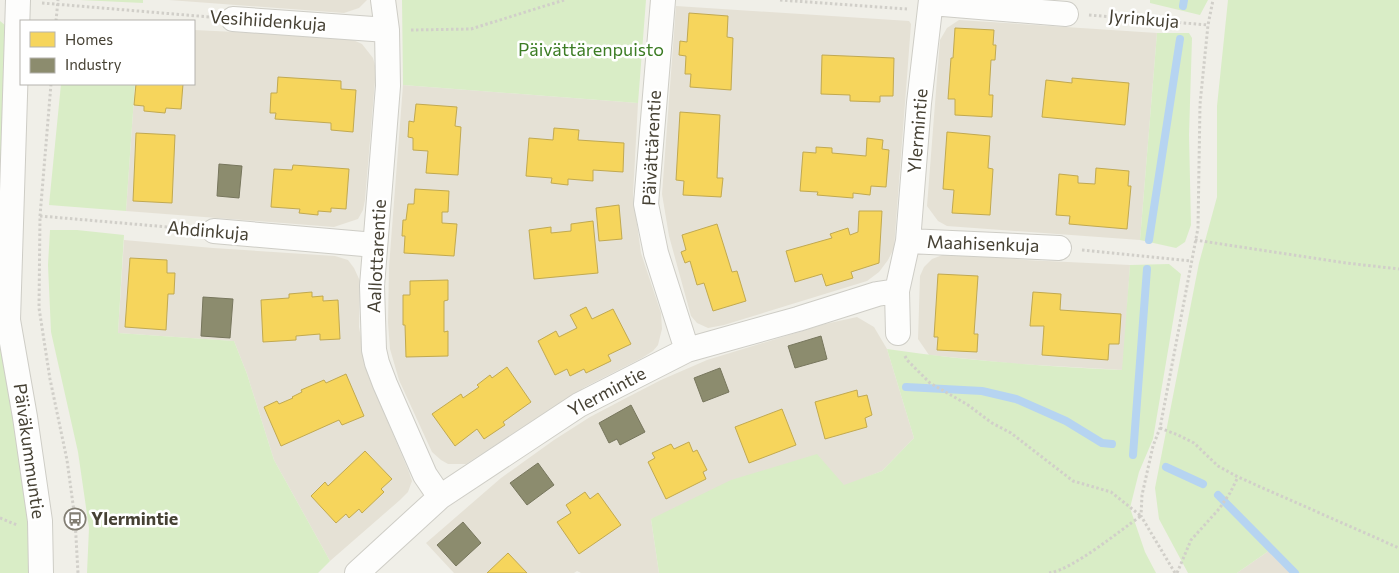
<svg xmlns="http://www.w3.org/2000/svg" width="1399" height="573" font-family="Commissioner,sans-serif">
<rect width="100%" height="100%" fill="#f0efe8"/>
<!-- residential -->
<path fill="#e5e1d5" d="M 169,0 L 367,0 L 359,8 L 344,13 Z
M 676,6 L 909,21 L 911,24 L 894,248 L 888,260 L 879,272 L 867,281 L 724,325 L 708,328 L 697,323 L 691,316 L 669,236 L 662,194 Z
M 959,20 L 1157,33 L 1140,240 L 947,226 L 938,221 L 927,206 L 940,40 L 947,28 Z
M 194,30 L 318,36 L 351,39 L 362,44 L 373,58 L 376,69 L 365,200 L 363,210 L 358,219 L 334,227 L 126,211 L 135,84 L 194,84 Z
M 403,85 L 638,103 L 633,195 L 641,253 L 661,313 L 662,329 L 658,345 L 653,351 L 642,358 L 585,387 L 466,464 L 448,464 L 441,460 L 432,452 L 399,380 L 390,349 L 388,323 L 389,267 Z
M 124,240 L 213,248 L 335,256 L 348,260 L 354,268 L 360,281 L 359,327 L 368,375 L 409,472 L 412,481 L 408,492 L 400,500 L 330,561 L 274,460 L 247,374 L 234,341 L 118,333 Z
M 945,254 L 958,254 L 1026,260 L 1130,265 L 1123,370 L 1018,364 L 929,355 L 918,339 L 920,276 L 924,267 L 932,259 Z
M 857,317 L 874,327 L 887,349 L 914,438 L 882,471 L 844,486 L 651,519 L 659,573 L 581,573 L 577,571 L 574,573 L 454,573 L 426,543 L 501,478 L 554,440 L 590,417 L 628,397 L 661,380 L 707,360 L 825,324 Z
M 1270,550 L 1297,573 L 1237,573 Z"/>
<!-- green -->
<path fill="#d9edc6" d="M 80,0 L 143,0 L 143,3 Z
M 402,0 L 646,0 L 638,103 L 403,85 Z
M 1150,0 L 1208,0 L 1200,15 L 1150,3 Z
M 1228,0 L 1399,0 L 1399,573 L 1297,573 L 1270,550 L 1237,573 L 1188,573 L 1159,519 L 1155,488 L 1199,263 L 1217,197 L 1217,106 Z
M 0,21 L 16,34 L 8,320 L 41,573 L 0,573 Z
M 1157,33 L 1189,33 L 1192,38 L 1189,135 L 1191,225 L 1185,242 L 1176,248 L 1140,240 Z
M 61,84 L 135,84 L 126,211 L 49,205 Z
M 50,230 L 77,230 L 124,235 L 118,333 L 234,341 L 247,374 L 274,460 L 330,561 L 318,573 L 87,573 L 89,528 L 78,452 L 51,332 L 48,265 Z
M 1169,264 L 1181,274 L 1153,439 L 1139,472 L 1130,508 L 1145,552 L 1156,573 L 659,573 L 651,519 L 731,480 L 817,454 L 844,485 L 882,471 L 914,438 L 887,349 C 965,361 1044,366 1122,370 L 1130,265 Z"/>
<!-- homes -->
<path fill="#f6d55c" stroke="#c1a950" d="M 689,13 L 728,16 L 727,37 L 733,38 L 731,90 L 690,87 L 691,74 L 685,74 L 686,56 L 679,55 L 680,41 L 687,42 Z
M 955,28 L 994,30 L 993,45 L 996,45 L 995,60 L 991,60 L 989,95 L 993,95 L 992,117 L 955,115 L 955,99 L 948,99 L 951,58 L 953,58 Z
M 822,55 L 894,58 L 893,96 L 880,96 L 880,102 L 850,101 L 850,95 L 821,94 Z
M 278,77 L 341,81 L 341,89 L 356,90 L 353,132 L 331,130 L 331,123 L 275,119 L 276,113 L 270,113 L 271,93 L 277,93 Z
M 1072,78 L 1129,83 L 1125,125 L 1042,117 L 1046,80 L 1072,83 Z
M 136,84 L 183,84 L 181,109 L 166,108 L 165,113 L 144,111 L 144,106 L 134,105 Z
M 416,104 L 457,107 L 455,126 L 461,127 L 458,175 L 426,173 L 428,151 L 413,150 L 413,138 L 408,137 L 409,121 L 414,122 Z
M 680,112 L 720,115 L 717,178 L 723,178 L 721,197 L 683,195 L 684,181 L 676,180 Z
M 554,128 L 579,130 L 578,140 L 624,143 L 623,172 L 593,170 L 593,181 L 568,179 L 568,185 L 551,183 L 552,178 L 526,176 L 529,138 L 553,140 Z
M 947,132 L 990,136 L 988,168 L 993,169 L 990,215 L 952,213 L 954,190 L 943,189 Z
M 136,133 L 175,135 L 172,203 L 133,201 Z
M 867,138 L 883,140 L 882,149 L 889,150 L 886,187 L 871,186 L 870,195 L 853,193 L 853,198 L 817,195 L 818,192 L 800,191 L 803,152 L 816,153 L 816,147 L 832,148 L 832,153 L 866,156 Z
M 293,165 L 349,169 L 346,209 L 331,208 L 331,212 L 318,211 L 318,215 L 299,213 L 300,209 L 271,207 L 274,169 L 292,170 Z
M 1096,168 L 1129,171 L 1128,186 L 1131,186 L 1127,229 L 1069,224 L 1070,216 L 1056,215 L 1059,174 L 1078,176 L 1078,183 L 1095,184 Z
M 415,189 L 449,191 L 448,212 L 442,212 L 442,223 L 457,224 L 454,256 L 404,253 L 405,236 L 402,236 L 403,220 L 406,220 L 408,204 L 414,204 Z
M 619,205 L 622,239 L 599,241 L 596,208 Z
M 859,211 L 882,211 L 879,263 L 851,272 L 853,278 L 826,286 L 822,274 L 795,282 L 786,251 L 832,238 L 830,234 L 848,228 L 850,235 L 858,232 Z
M 593,221 L 598,273 L 534,279 L 529,230 L 551,227 L 551,233 L 571,231 L 571,224 Z
M 717,224 L 732,272 L 737,271 L 746,301 L 713,311 L 704,283 L 697,285 L 690,261 L 685,263 L 681,252 L 686,250 L 682,235 Z
M 130,258 L 167,260 L 167,273 L 175,273 L 174,294 L 168,294 L 166,330 L 125,327 Z
M 938,274 L 978,276 L 974,334 L 978,334 L 977,352 L 937,350 L 938,337 L 934,337 Z
M 448,280 L 448,300 L 444,301 L 444,332 L 448,331 L 448,356 L 406,357 L 405,325 L 403,325 L 403,295 L 410,295 L 410,281 Z
M 312,292 L 312,297 L 323,296 L 323,301 L 338,300 L 340,339 L 320,340 L 320,334 L 296,336 L 296,340 L 263,342 L 261,300 L 289,298 L 289,294 Z
M 1033,292 L 1061,294 L 1060,310 L 1121,314 L 1119,344 L 1109,344 L 1108,360 L 1042,355 L 1044,326 L 1030,326 Z
M 586,307 L 592,319 L 613,309 L 631,344 L 608,355 L 611,361 L 586,373 L 584,369 L 570,376 L 567,369 L 555,375 L 538,341 L 556,331 L 559,337 L 577,328 L 570,315 Z
M 507,367 L 531,402 L 503,422 L 505,425 L 484,439 L 477,429 L 455,446 L 432,414 L 461,394 L 463,398 L 479,387 L 477,385 L 490,375 L 492,378 Z
M 346,374 L 364,416 L 342,425 L 339,420 L 281,446 L 264,407 L 277,401 L 279,404 L 293,398 L 292,397 L 302,392 L 301,390 L 324,380 L 326,383 Z
M 857,390 L 858,397 L 867,395 L 872,415 L 865,418 L 867,427 L 825,439 L 815,402 Z
M 782,409 L 796,445 L 749,463 L 735,427 Z
M 689,442 L 693,452 L 697,450 L 707,470 L 703,472 L 706,479 L 666,499 L 648,462 L 655,458 L 652,453 L 671,444 L 674,449 Z
M 365,451 L 392,479 L 381,489 L 384,492 L 362,513 L 359,509 L 349,518 L 346,514 L 336,523 L 311,496 L 325,482 L 328,486 Z
M 585,492 L 590,499 L 598,493 L 621,525 L 579,554 L 557,522 L 571,513 L 566,505 Z
M 508,553 L 527,573 L 487,573 Z"/>
<!-- industry -->
<path fill="#8c8c6e" stroke="#77765d" d="M 219,164 L 242,166 L 239,198 L 217,196 Z
M 203,297 L 233,299 L 230,338 L 201,336 Z
M 821,336 L 827,359 L 795,368 L 788,346 Z
M 720,368 L 729,392 L 703,402 L 694,378 Z
M 631,405 L 645,432 L 620,445 L 617,439 L 609,443 L 599,423 Z
M 538,463 L 554,485 L 527,505 L 510,483 Z
M 463,522 L 481,543 L 456,566 L 437,545 Z"/>
<g fill="none" stroke-linecap="round" stroke-linejoin="round">
<!-- stream -->
<path stroke="#b6d4f1" stroke-width="8" d="M 1183,6 L 1184,0
M 1149,240 L 1180,39
M 906,387 L 982,391 L 1016,399 L 1066,421 L 1102,443 L 1112,444
M 1133,455 L 1147,269
M 1166,467 L 1203,484
M 1218,495 L 1295,573"/>
<!-- minor casing -->
<g stroke="#cecdc6" stroke-width="26">
<path id="minor" d="M 18,0 L 8,320 L 25,417 L 40,521 L 41,573
M 383,0 L 387,30 L 388,86 L 372,286 L 374,350 L 377,363 L 385,384 L 425,475 L 440,497
M 663,0 L 646,204 L 656,253 L 687,350
M 931,3 L 1066,14
M 233,19 L 387,30
M 214,231 L 375,245
M 908,241 L 1059,248
M 898,333 L 897,291 L 908,241 L 919,103 L 931,0
M 357,573 L 440,497 L 579,405 L 687,350 L 798,319 L 877,294 L 897,291"/>
</g>
<!-- path -->
<path stroke="#d1cfc9" stroke-width="3" stroke-dasharray="2.5 2.5" stroke-linecap="butt" d="M 780,0 L 907,9
M 42,3 L 210,17
M 1089,15 L 1208,25
M 56,21 L 58,0
M 411,30 L 471,29 L 564,0
M 51,84 L 40,216 L 39,308 L 50,379 L 67,460 L 75,519 L 78,573
M 40,216 L 191,229
M 1195,240 L 1346,263 L 1399,269
M 1082,250 L 1191,261
M 905,356 L 907,360 L 930,383 L 968,405 L 992,423 L 1011,433 L 1073,481 L 1111,492 L 1141,516 C 1119,531 1074,569 1049,573
M 1160,428 L 1178,435 L 1194,443 L 1218,466 L 1238,477 L 1399,548
M 0,518 L 17,525
M 1175,573 L 1141,516 L 1142,495 L 1153,446 L 1160,428 L 1198,228 L 1200,104 L 1208,25 L 1213,0
M 1177,573 L 1191,540 L 1219,509 L 1230,493 L 1238,477"/>
<!-- minor -->
<use href="#minor" stroke="#fdfdfc" stroke-width="24"/>
</g>
<!-- icons -->
<defs>
<g id="bus-ring" transform="scale(1.125)"><circle r="9.5" fill="#fff" stroke="#827e73" stroke-width="1.5"/><path d="M-5-6H5V4H4V6H2V4H-2V6H-4V4H-5ZM-3.5-4V0h7V-4ZM-3.5 1.2v1.5H-2V1.2ZM2 1.2v1.5H3.5V1.2Z" fill="#827e73"/></g>
</defs>
<g fill-rule="evenodd">
<use href="#bus-ring" x="75" y="519"/>
</g>
<g text-anchor="middle" stroke-width="5" stroke-linejoin="round" paint-order="stroke">
<!-- street labels -->
<g font-size="18" fill="#464134" stroke="#fff">
<text transform="translate(1144 19) rotate(5)" y="6">Jyrinkuja</text>
<text transform="translate(268 21) rotate(4)" y="6">Vesihiidenkuja</text>
<text transform="translate(918 131) rotate(-85)" y="6">Ylermintie</text>
<text transform="translate(652 148) rotate(-87)" y="6">Päivättärentie</text>
<text transform="translate(208 231) rotate(5)" y="6">Ahdinkuja</text>
<text transform="translate(983 244) rotate(2)" y="6">Maahisenkuja</text>
<text transform="translate(377 256) rotate(-87)" y="6">Aallottarentie</text>
<text transform="translate(607 392) rotate(-28)" y="6">Ylermintie</text>
<text transform="translate(29 451) rotate(82)" y="6">Päiväkummuntie</text>
</g>
<!-- park labels -->
<g font-size="18" fill="#3c7c24" stroke="#fff">
<text x="591" y="56">Päivättärenpuisto</text>
</g>
<!-- poi labels -->
<g font-size="18" font-weight="bold" fill="#464134" stroke="#fff" text-anchor="start">
<text x="91" y="525">Ylermintie</text>
</g>
</g>
<!-- legend -->
<rect x="20" y="20" width="175" height="65" fill="#ffffff" stroke="#b5b3ae"/>
<rect x="30" y="32" width="25" height="15" fill="#f6d55c" stroke="#b5b3ae"/>
<text x="65" y="45" font-size="15" fill="#464134">Homes</text>
<rect x="30" y="58" width="25" height="15" fill="#8c8c6e" stroke="#b5b3ae"/>
<text x="65" y="70" font-size="15" fill="#464134">Industry</text>
</svg>
